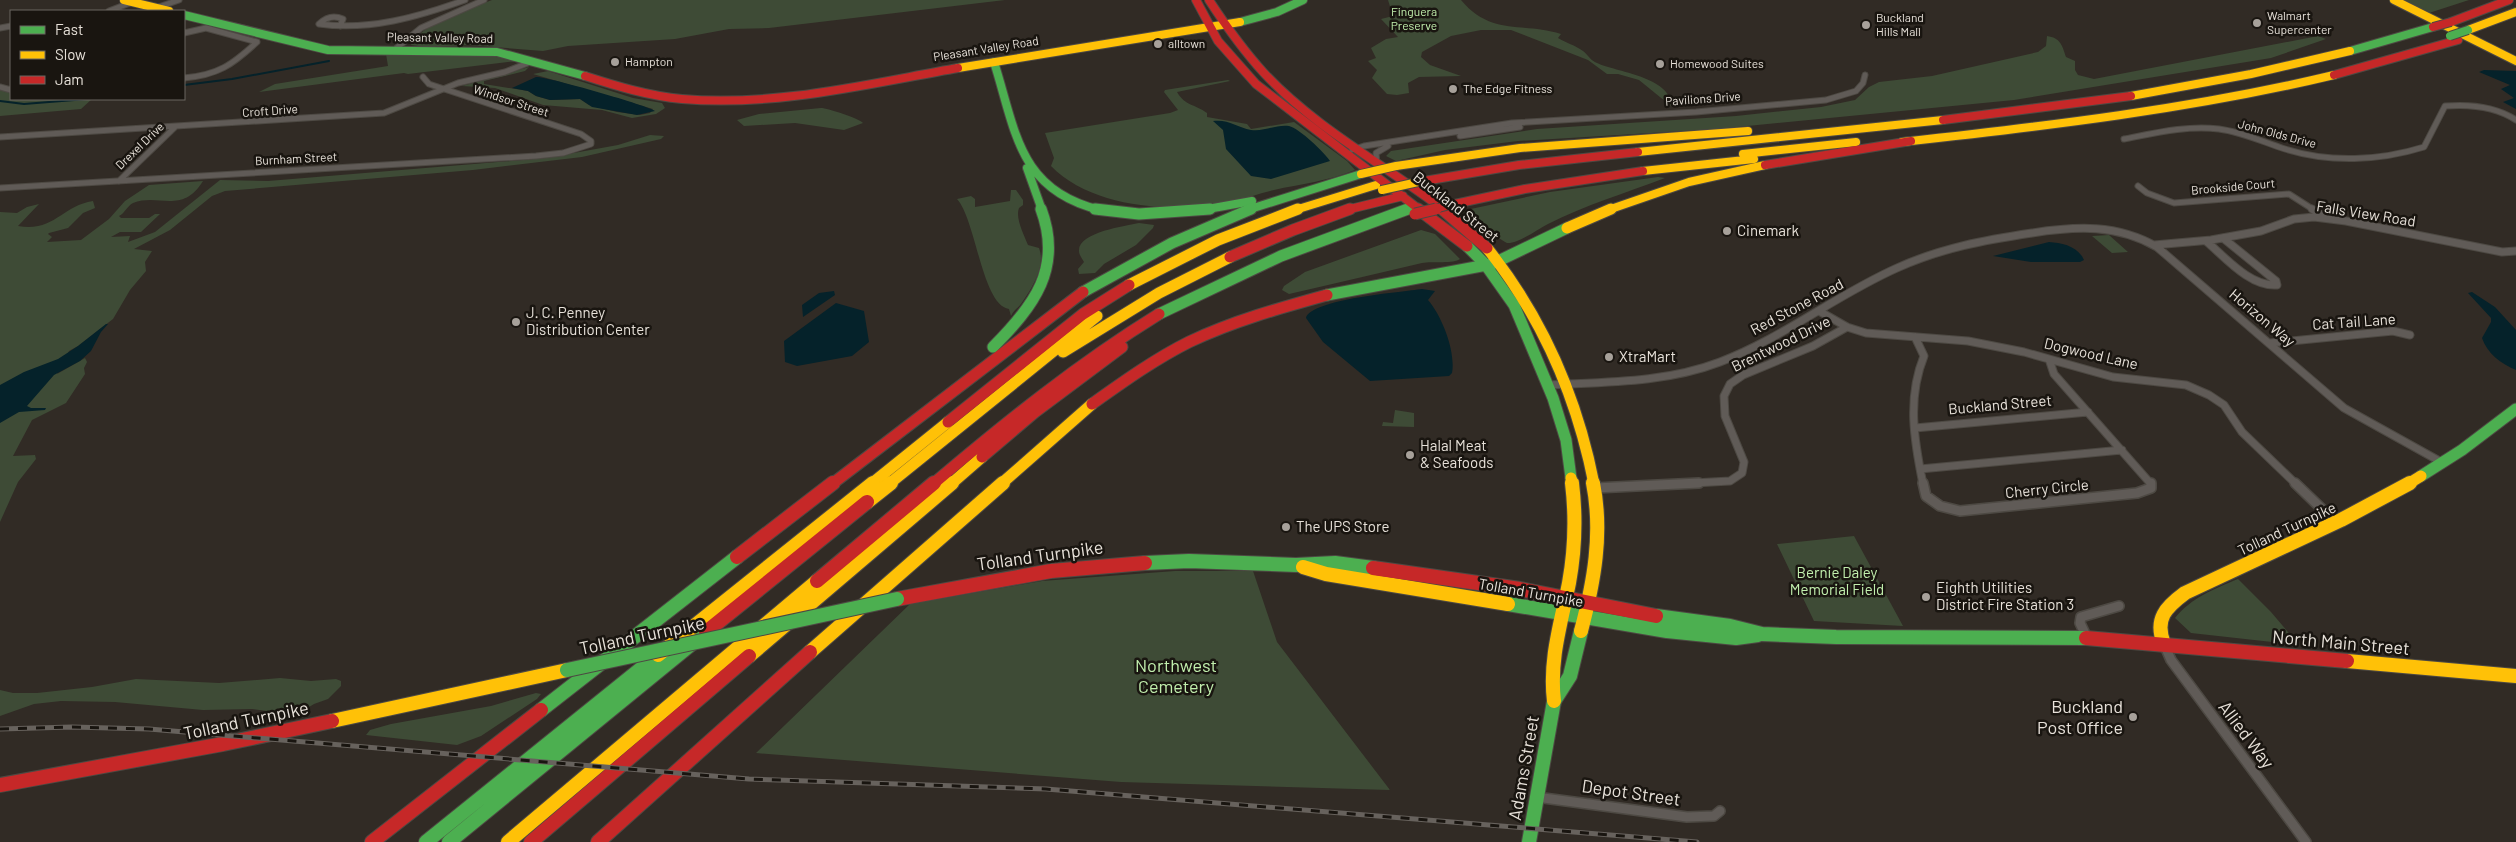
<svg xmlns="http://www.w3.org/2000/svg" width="2516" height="842" font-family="Barlow,sans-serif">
<rect width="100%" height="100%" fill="#312b25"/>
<!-- green -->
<path fill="#3e4b36" d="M 492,0 L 1005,0 L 769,28 L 729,29 L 675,39 L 568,46 L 543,51 L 469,45 L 426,47 L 411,45 C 417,26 473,8 492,0 Z
M 1388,0 L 1461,0 C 1491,36 1522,22 1561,34 L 1558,38 C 1566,43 1575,45 1583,51 C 1588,55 1591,61 1597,63 C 1616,72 1672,77 1671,106 L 1639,80 L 1618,74 L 1607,74 L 1588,60 L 1511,30 L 1481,30 L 1451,36 L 1422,52 L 1421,57 L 1430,65 L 1461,76 L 1419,77 L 1408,83 L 1409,93 L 1397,95 L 1387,94 L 1372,78 L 1377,70 L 1368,61 L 1376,58 L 1371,48 L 1386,39 L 1398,37 L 1381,19 L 1393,16 Z
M 2403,0 L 2469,0 L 2429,13 Z
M 2047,36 C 2060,38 2062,44 2066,57 L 2075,61 L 2075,70 L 2078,75 L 2094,79 L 2318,36 L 2326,39 L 2271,58 L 2014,100 L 1717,129 L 1518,141 L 1445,150 L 1396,161 L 1386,156 L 1391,151 L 1537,129 L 1736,116 L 1821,107 L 1855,100 L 1869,87 L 1879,82 L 1932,76 L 2038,52 L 2046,46 Z
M 386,54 L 500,56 L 517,61 L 408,74 L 404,73 L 259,92 L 275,84 L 388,66 Z
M 529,67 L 525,71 L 484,81 L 484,84 L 528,91 L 536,96 L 550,100 L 580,99 L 589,105 L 617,112 L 640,115 L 650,113 L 653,109 L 533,74 L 548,71 L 633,98 L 662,103 L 665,108 L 656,114 L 632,118 L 602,110 L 543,105 L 495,88 L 462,86 Z
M 1228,80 L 1230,81 L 1177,92 C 1185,106 1195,104 1207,113 L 1207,117 L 1247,124 L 1251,129 L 1294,122 L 1347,161 L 1355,170 C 1329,181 1300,184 1274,190 C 1259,193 1245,199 1230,202 C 1174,213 1093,209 1051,166 L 1054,158 L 1045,133 L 1170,113 L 1178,110 L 1164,92 L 1165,90 Z
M 0,84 L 11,87 L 11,99 L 92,99 L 81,109 L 0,116 Z
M 821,108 C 827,108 861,119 863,123 L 844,130 L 795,123 L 744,126 L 737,120 L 759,114 Z
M 650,135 L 664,136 L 661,139 L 582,157 L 473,170 L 225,191 L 212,196 L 170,230 L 134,249 L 152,251 L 145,262 L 146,271 L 130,290 L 113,319 L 78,346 L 69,351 L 57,374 L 85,358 L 87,362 L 84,368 L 85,374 L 66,403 L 32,420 L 13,456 L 35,455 L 36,459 L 18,482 L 0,522 L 0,212 L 17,213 L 27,207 L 39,204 L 18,226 C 55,232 61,206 93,201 L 95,208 L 83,213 L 68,228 L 49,233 L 48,234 L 52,237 L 47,242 L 81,240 L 109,219 L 125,201 L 149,185 L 203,181 C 182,215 159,193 133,203 C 127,206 125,213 119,216 L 121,218 L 149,218 L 155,214 L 160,214 L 141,232 L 120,232 L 111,237 L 130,236 L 128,242 L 155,232 L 220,180 L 268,181 L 546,158 L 618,145 Z
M 1658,177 L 1665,178 C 1626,193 1585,205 1548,224 C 1538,229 1518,244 1507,243 C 1504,242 1465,216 1463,214 L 1466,210 L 1550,192 Z
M 1011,190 L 1016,190 L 1023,200 L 1023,205 L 1019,208 C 1015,218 1024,235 1028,245 L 1039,248 C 1046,265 1033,287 1023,301 C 1019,308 1014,309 1011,316 L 1009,309 C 982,305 976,220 957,199 L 971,196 L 975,199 L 975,207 L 1010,201 Z
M 1139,223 L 1154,225 L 1153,228 L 1136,245 L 1104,264 L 1095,273 L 1079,274 L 1078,269 L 1084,262 C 1082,258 1079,255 1079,251 C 1078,232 1126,226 1139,223 Z
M 1421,230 L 1435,234 L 1460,259 C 1454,264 1432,261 1422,263 C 1378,273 1334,284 1289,294 L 1282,290 L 1284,286 L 1305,272 Z
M 2109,235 L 2128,252 L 2112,253 L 2092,236 Z
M 1395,410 L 1414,413 L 1414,427 L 1382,426 L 1383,422 L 1393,423 Z
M 1854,536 L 1903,626 L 1814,621 L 1777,544 Z
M 1175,571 L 1253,571 L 1277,642 L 1390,790 L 1121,782 L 756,753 L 910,604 L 1042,581 Z
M 2238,579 L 2271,612 L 2299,645 L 2191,633 L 2175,618 C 2191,598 2214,589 2238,579 Z
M 280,678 L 311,681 L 336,679 L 341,681 L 341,686 L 328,699 L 314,704 L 296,715 L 252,709 L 203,710 L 115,702 L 61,701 L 34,704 L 0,716 L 0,690 L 13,693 L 37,693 L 92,687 L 136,679 L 219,683 Z
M 536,693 L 541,694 L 537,699 L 481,736 L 457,745 L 366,735 L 370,730 L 391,724 L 491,706 Z"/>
<!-- water -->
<path fill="#05222a" d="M 2484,70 L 2516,71 L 2516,109 L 2503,102 L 2514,98 L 2501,89 L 2510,85 L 2479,72 Z
M 536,77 C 545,76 650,106 655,111 L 637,115 L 592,107 L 580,99 L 550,100 L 536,96 L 528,91 L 512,88 Z
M 1213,121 C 1228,119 1237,127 1251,130 C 1264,132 1277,124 1289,126 C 1299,128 1325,153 1330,161 L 1271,179 L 1251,176 L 1226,149 L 1223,130 Z
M 2049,242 C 2062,243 2078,246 2084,260 L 2080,262 L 2031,262 L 1993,256 Z
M 1422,289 L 1435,291 L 1428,300 C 1442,316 1456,352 1452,373 L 1449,376 L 1370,381 L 1323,342 L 1306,318 C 1311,299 1402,292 1422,289 Z
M 834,291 L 835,295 L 803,317 L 802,305 L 819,293 Z
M 2472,292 L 2495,307 L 2516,330 L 2516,370 C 2501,364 2487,353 2482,338 L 2491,322 L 2491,318 L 2468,293 Z
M 836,303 L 864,311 L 869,342 L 852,356 L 797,366 L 785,362 L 784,341 Z
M 106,324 L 108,324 L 101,332 L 91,351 L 80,361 L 54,375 L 27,406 L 31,408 L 46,408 L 45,410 L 19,412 L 0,423 L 0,385 L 24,372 L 58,359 L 78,346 Z"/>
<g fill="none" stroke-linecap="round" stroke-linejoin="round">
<!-- stream -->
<path stroke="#05222a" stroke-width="2" d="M 184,85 L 232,79 L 329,61
M 0,101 L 24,104 L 87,99"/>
<!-- street-far2 casing -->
<g stroke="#4d4943" stroke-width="7">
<path id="street-far2" d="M 156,8 L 179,0
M 109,11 L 135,1
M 340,26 L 343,19 C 334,15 326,17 319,24 C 369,31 418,17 465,0
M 0,28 L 11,26
M 184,33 L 206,28 L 257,42 C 232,65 218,75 184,78
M 393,51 L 421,28 L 484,0
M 0,87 L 11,90
M 1460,136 L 1520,127
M 0,137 L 384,113 L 458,83 L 505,72 L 533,61
M 2124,139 C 2155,133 2187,125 2219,129 C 2242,132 2263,142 2285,149 C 2330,163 2379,161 2424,147 L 2445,106 C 2470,104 2495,106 2516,120
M 1352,150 L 1364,146 L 1512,123 L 1696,112 L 1826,100 L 1856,91 L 1863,83 L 1865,75
M 1377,164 L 1376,153 L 1388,146
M 119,181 L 175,127
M 2138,186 L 2147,193 L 2174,203 L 2289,194 L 2314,210
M 0,188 L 536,156 L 563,153 L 591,144 L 591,141 L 581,134 L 429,84 L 423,77"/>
</g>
<!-- street-far1 casing -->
<g stroke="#4d4943" stroke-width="9">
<path id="street-far1" d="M 2312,209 L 2325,217
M 2206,241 C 2225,257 2250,287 2277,285 L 2276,281 L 2223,238
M 2154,245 L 2211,240 L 2261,231 L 2294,219 L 2314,217 L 2346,221 L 2502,252 L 2516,251
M 1819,311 L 1847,327 L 1866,333 L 1968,341 L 2024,352 L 2113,377 L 2186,385 L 2209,395 L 2224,405 L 2242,432 L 2296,484
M 1915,337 L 1924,356 C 1907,398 1914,440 1923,484
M 2270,343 L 2393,331 L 2410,335
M 2049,359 L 2054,374 L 2151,484
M 1548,385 C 1606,382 1665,383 1720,362 C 1783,338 1836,295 1897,268 C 1941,248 1985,240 2032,233 C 2077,226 2117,224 2157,247 L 2344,408 L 2443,463
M 1915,428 L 2088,412
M 1920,469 L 2122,450
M 1675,484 L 1730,481 L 1742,473 L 1744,462 L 1725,416 L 1724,396 L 1730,384 L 1743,375 L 1813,346 L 1847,327"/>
</g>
<!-- street casing -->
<g stroke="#4d4943" stroke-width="12">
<path id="street" d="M 1923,483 L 1926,496 L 1940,506 L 1960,511 L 2137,493 L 2151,488 L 2151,483
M 2295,483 L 2323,510 L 2340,521
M 1595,488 L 1699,483
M 2087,638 L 2080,623 L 2081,617 L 2119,606
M 2164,644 L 2171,660 L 2306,842
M 1536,797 L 1687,817 L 1714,816 L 1720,811"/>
</g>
<!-- fast-far2 casing -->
<g stroke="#4d4943" stroke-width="10">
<path id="fast-far2" d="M 184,15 L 328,50 L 497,52 L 585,76
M 1240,22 L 1277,12 L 1303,0
M 2350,51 L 2433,27
M 994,62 C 1016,131 1018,190 1100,210
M 1027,168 L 1042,210
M 1202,210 L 1252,201
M 1247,210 L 1361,174
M 1405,210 L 1408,209"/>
</g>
<!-- fast-far1 casing -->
<g stroke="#4d4943" stroke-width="13">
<path id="fast-far1" d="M 1095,209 L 1139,214 L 1210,209
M 1467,246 L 1485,264 L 1514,305 L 1553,398 L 1566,440 L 1571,478
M 1083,292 L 1172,243 L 1251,209
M 1327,295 L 1492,264 L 1567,228
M 1159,314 L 1281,256 L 1408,209
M 993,347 C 1034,306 1063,268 1041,209
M 2421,476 L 2462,450 L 2516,409"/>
</g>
<!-- fast casing -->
<g stroke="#4d4943" stroke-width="16">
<path id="fast" d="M 1145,563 L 1189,561 L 1296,565 L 1335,563 L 1373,568
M 1508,604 L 1667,631 L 1736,638 L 1758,635
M 1656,616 L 1730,626 L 1762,634 L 1836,637 L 2086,638
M 541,710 L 737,557
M 426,842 L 658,655
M 449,842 L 706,632
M 1529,842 L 1554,701 L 1570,676 L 1581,631"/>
</g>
<!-- slow-far2 casing -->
<g stroke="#4d4943" stroke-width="10">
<path id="slow-far2" d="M 124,0 L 169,11
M 2394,0 L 2516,61
M 2468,30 L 2516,12
M 958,68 L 1240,22
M 2131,96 L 2251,74 L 2350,51
M 1902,142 C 2047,126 2192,109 2334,75
M 1638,152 L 1943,120
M 1743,154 L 1856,142
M 1396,166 L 1520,148 L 1748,131
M 1643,171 L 1754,159
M 1295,210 L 1376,185
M 1608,210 L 1689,182 L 1765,165"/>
</g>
<!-- slow-far1 casing -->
<g stroke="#4d4943" stroke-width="13">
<path id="slow-far1" d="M 1567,228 L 1611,209
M 1487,248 C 1542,317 1577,397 1594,484
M 1129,285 L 1218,240 L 1298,209
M 1063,352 L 1159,293 L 1230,257
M 1571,478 L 1572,484
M 871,484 L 948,422
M 889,484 L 1097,316
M 951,484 L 982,457
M 1001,484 L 1092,404
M 2408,484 L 2421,476"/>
</g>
<!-- slow casing -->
<g stroke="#4d4943" stroke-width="16">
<path id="slow" d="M 867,502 L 891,483
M 1303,567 L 1326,574 L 1508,604
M 1581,631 C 1594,582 1603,533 1593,483
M 2164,644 C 2154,619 2166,607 2185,593 L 2341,520 L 2410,483
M 810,652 L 1003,483
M 658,655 L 873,483
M 749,656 L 952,483
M 2347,661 L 2516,676
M 1554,701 C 1549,660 1561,623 1569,583 C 1575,550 1576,516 1572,483
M 332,721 L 567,670
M 508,842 L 817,581"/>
</g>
<!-- jam-far2 casing -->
<g stroke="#4d4943" stroke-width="10">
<path id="jam-far2" d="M 1196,0 L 1218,41 L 1256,84 L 1420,210
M 1209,0 C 1226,26 1243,50 1264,73 C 1315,128 1385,165 1444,210
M 2451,22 L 2509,0
M 2334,75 L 2458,40
M 585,76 C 616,86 649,96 682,99 C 775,107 867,84 958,68
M 1943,120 L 2131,96
M 1765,165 L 1911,141
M 1418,182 L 1519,165 L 1638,152
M 1450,205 L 1525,189 L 1643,171
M 1346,210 L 1403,196"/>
</g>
<!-- jam-far1 casing -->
<g stroke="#4d4943" stroke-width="13">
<path id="jam-far1" d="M 1418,209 L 1467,246
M 1442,209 L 1487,248
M 1230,257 L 1293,230 L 1350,209
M 1092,404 C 1123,382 1155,359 1189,342 C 1233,321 1280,308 1327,295
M 948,422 L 1083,314 L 1129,285
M 982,457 L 1035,412 L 1122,347
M 832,484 L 1083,292
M 933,484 C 1005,423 1078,364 1159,314"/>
</g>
<!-- jam casing -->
<g stroke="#4d4943" stroke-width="16">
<path id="jam" d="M 737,557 L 833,483
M 1373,568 L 1520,589 L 1656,616
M 817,581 L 934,483
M 897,599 L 1051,571 L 1145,563
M 706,632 L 867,502
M 2086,638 L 2347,661
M 0,785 L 223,744 L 332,721
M 372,842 L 541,710
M 531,842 L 749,656
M 598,842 L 810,652"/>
</g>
<!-- street-far2 -->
<use href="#street-far2" stroke="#605b57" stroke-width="5"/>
<!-- street-far1 -->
<use href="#street-far1" stroke="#605b57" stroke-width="7"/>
<!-- street -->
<use href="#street" stroke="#605b57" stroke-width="9"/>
<!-- fast-far2 -->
<use href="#fast-far2" stroke="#4caf50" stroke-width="8"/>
<!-- fast-far1 -->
<use href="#fast-far1" stroke="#4caf50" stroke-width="11"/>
<!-- fast -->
<use href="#fast" stroke="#4caf50" stroke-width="14"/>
<!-- slow-far2 -->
<use href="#slow-far2" stroke="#ffc107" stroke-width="8"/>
<!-- slow-far1 -->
<use href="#slow-far1" stroke="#ffc107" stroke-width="11"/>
<!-- slow -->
<use href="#slow" stroke="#ffc107" stroke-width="14"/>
<!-- jam-far2 -->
<use href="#jam-far2" stroke="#c62828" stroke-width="8"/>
<!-- jam-far1 -->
<use href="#jam-far1" stroke="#c62828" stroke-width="11"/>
<!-- jam -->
<use href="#jam" stroke="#c62828" stroke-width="14"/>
<!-- rail casing -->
<g stroke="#67625d" stroke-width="5">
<path id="rail" d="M 0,729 L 72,727 L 149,729 L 749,779 L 1046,789 L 1697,842"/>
</g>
<!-- rail -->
<use href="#rail" stroke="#191510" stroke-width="3" stroke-dasharray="9" stroke-linecap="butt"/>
<!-- fast-bridge-far1 casing -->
<g stroke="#4d4943" stroke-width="10" stroke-linecap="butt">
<path id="fast-bridge-far1" d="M 2450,36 L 2468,30"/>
</g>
<!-- fast-bridge casing -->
<g stroke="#4d4943" stroke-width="16" stroke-linecap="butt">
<path id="fast-bridge" d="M 567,670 L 897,599"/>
</g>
<!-- slow-bridge casing -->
<g stroke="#4d4943" stroke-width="10" stroke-linecap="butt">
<path id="slow-bridge" d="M 1361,174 L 1396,166
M 1382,190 L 1418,182"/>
</g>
<!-- jam-bridge-far1 casing -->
<g stroke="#4d4943" stroke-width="10" stroke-linecap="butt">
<path id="jam-bridge-far1" d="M 2433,27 L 2451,22
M 1431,210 L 1450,205"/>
</g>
<!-- jam-bridge casing -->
<g stroke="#4d4943" stroke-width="13" stroke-linecap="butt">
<path id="jam-bridge" d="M 1415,214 L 1436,209"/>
</g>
<!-- fast-bridge-far1 -->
<use href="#fast-bridge-far1" stroke="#4caf50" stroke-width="8"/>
<!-- fast-bridge -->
<use href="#fast-bridge" stroke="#4caf50" stroke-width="14"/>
<!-- slow-bridge -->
<use href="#slow-bridge" stroke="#ffc107" stroke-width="8"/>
<!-- jam-bridge-far1 -->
<use href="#jam-bridge-far1" stroke="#c62828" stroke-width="8"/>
<!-- jam-bridge -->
<use href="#jam-bridge" stroke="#c62828" stroke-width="11"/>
</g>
<!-- markers -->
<g fill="#a7a19a" stroke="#191510" stroke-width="2">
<circle cx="2257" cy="23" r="5"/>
<circle cx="1866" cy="25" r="5"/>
<circle cx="1158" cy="44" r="5"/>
<circle cx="615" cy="62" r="5"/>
<circle cx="1660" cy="64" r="5"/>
<circle cx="1453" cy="89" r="5"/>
<circle cx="1727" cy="231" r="5"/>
<circle cx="516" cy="322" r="5"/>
<circle cx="1609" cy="357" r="5"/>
<circle cx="1410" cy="455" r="5"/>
<circle cx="1286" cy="527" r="5"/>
<circle cx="1926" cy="597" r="5"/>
<circle cx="2133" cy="717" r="5"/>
</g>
<g text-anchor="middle" stroke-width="5" stroke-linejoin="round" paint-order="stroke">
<!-- far-park labels -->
<g font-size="12" fill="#c2f0ae" stroke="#191510">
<text x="1414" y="16">Finguera<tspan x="1414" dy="14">Preserve</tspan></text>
</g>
<!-- far-poi labels -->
<g font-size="12" fill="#e7e1d9" stroke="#191510" text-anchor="start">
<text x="2267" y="20">Walmart<tspan x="2267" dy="14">Supercenter</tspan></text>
<text x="1876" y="22">Buckland<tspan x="1876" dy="14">Hills Mall</tspan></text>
<text x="1168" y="48">alltown</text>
<text x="625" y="66">Hampton</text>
<text x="1670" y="68">Homewood Suites</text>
<text x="1463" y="93">The Edge Fitness</text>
</g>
<!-- far-street labels -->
<g font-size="12" fill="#e7e1d9" stroke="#191510">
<text transform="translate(440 38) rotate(1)" y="4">Pleasant Valley Road</text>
<text transform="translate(986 49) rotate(-9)" y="4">Pleasant Valley Road</text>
<text transform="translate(1703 99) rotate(-4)" y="4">Pavilions Drive</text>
<text transform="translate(511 101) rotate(18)" y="4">Windsor Street</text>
<text transform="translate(270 111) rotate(-4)" y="4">Croft Drive</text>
<text transform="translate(2277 134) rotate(15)" y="4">John Olds Drive</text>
<text transform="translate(140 146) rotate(-44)" y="4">Drexel Drive</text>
<text transform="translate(296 159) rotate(-3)" y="4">Burnham Street</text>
<text transform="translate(2233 187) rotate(-5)" y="4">Brookside Court</text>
</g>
<!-- street labels -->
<g font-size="15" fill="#e7e1d9" stroke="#191510">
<text transform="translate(1456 207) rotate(38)" y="5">Buckland Street</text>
<text transform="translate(2366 214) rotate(9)" y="5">Falls View Road</text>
<text transform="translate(1797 307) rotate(-28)" y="5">Red Stone Road</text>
<text transform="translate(2262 318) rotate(40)" y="5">Horizon Way</text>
<text transform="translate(2354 322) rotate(-4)" y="5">Cat Tail Lane</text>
<text transform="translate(1781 344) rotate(-26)" y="5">Brentwood Drive</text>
<text transform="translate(2091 354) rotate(13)" y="5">Dogwood Lane</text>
<text transform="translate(2000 405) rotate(-5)" y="5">Buckland Street</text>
<text transform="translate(2047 489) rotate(-6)" y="5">Cherry Circle</text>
<text transform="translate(2287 529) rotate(-25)" y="5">Tolland Turnpike</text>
<text transform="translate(1531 593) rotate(10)" y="5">Tolland Turnpike</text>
</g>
<!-- poi labels -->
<g font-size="15" fill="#e7e1d9" stroke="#191510" text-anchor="start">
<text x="1737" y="236">Cinemark</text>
<text x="526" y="318">J. C. Penney<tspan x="526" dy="17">Distribution Center</tspan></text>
<text x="1619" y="362">XtraMart</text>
<text x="1420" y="451">Halal Meat<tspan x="1420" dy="17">&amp; Seafoods</tspan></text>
<text x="1296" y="532">The UPS Store</text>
<text x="1936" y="593">Eighth Utilities<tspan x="1936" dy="17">District Fire Station 3</tspan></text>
</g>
<!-- park labels -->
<g font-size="15" fill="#c2f0ae" stroke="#191510">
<text x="1837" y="578">Bernie Daley<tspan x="1837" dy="17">Memorial Field</tspan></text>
</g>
<!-- near-street labels -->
<g font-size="18" fill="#e7e1d9" stroke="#191510">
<text transform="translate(1040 556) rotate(-8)" y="6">Tolland Turnpike</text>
<text transform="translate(642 636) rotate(-12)" y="6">Tolland Turnpike</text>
<text transform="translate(2341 643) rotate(5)" y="6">North Main Street</text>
<text transform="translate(246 721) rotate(-12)" y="6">Tolland Turnpike</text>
<text transform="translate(2246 735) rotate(53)" y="6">Allied Way</text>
<text transform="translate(1524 768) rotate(-80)" y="6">Adams Street</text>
<text transform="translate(1631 793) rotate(8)" y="6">Depot Street</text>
</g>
<!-- near-park labels -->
<g font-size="18" fill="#c2f0ae" stroke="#191510">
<text x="1176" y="672">Northwest<tspan x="1176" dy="21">Cemetery</tspan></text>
</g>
<!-- near-poi labels -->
<g font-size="18" fill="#e7e1d9" stroke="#191510" text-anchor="end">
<text x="2123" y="713">Buckland<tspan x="2123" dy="21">Post Office</tspan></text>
</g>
</g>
<!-- legend -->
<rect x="10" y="10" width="175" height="90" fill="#191510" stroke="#6b6760"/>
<rect x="20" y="26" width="25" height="8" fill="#4caf50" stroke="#6b6760"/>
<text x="55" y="35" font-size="15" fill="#e7e1d9">Fast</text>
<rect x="20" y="51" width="25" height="8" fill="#ffc107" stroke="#6b6760"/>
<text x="55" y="60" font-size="15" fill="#e7e1d9">Slow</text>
<rect x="20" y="76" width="25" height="8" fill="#c62828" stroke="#6b6760"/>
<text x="55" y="85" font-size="15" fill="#e7e1d9">Jam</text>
</svg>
